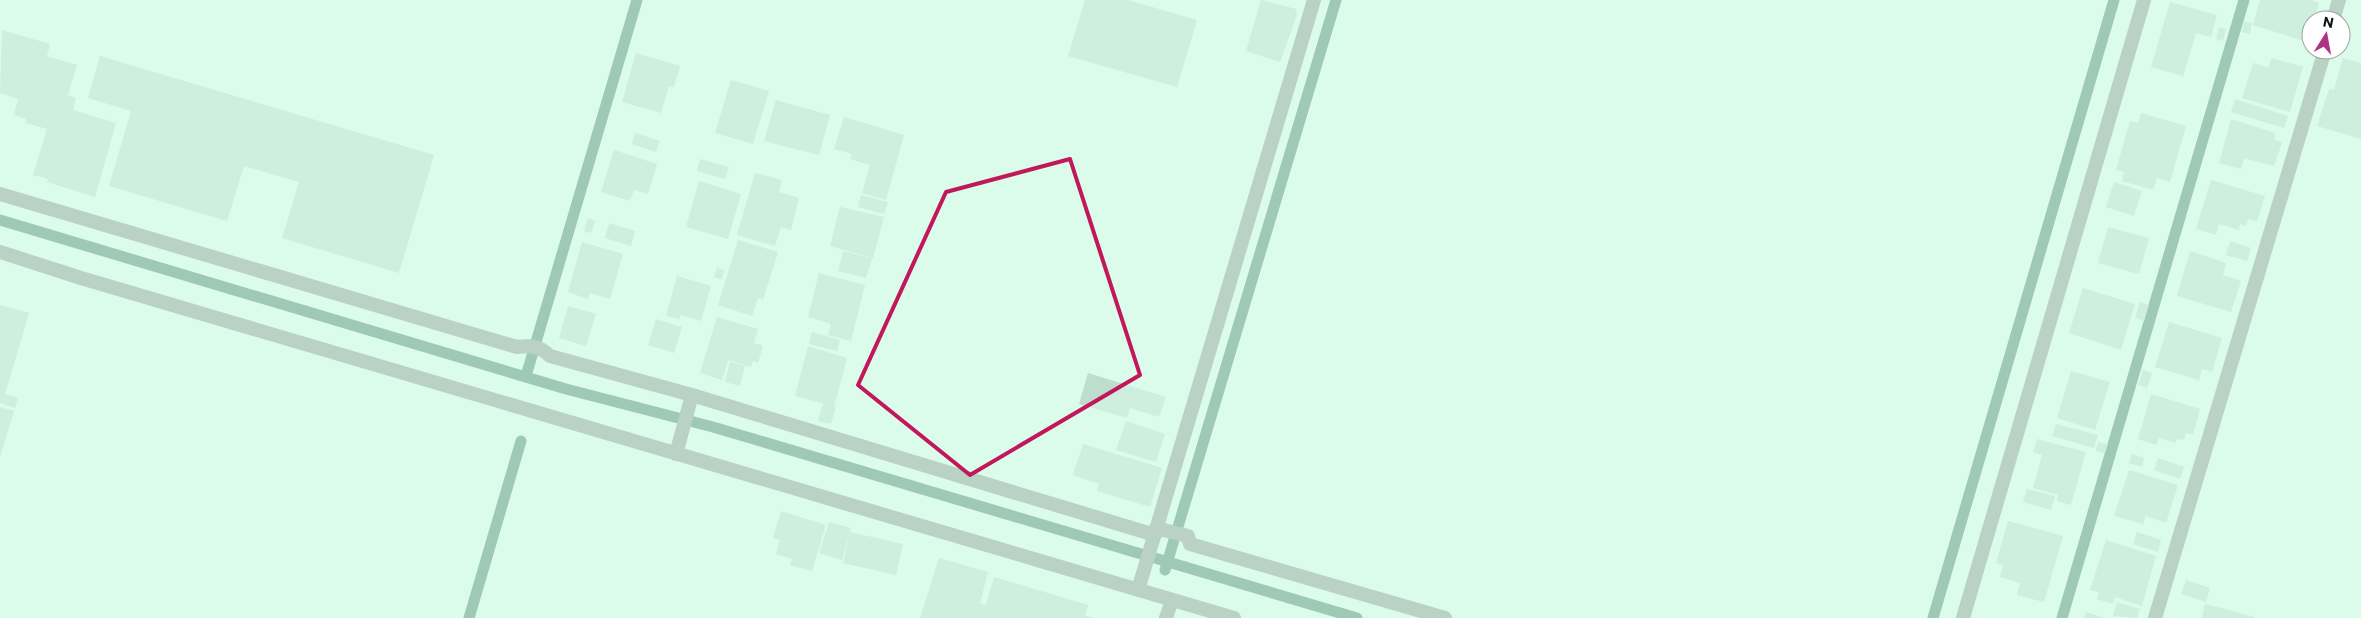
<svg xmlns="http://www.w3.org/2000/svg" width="2361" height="618" font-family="Commissioner,sans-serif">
<rect width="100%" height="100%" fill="#dbfbeb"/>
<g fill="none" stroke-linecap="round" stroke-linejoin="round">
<!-- stream -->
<path stroke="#548d75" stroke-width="11" d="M 0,220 L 566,389 L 713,427 L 1357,618
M 526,376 L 637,0
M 1165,570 L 1336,0
M 469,618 L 521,441
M 1933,618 L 2114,0
M 2062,618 L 2244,0"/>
</g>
<!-- building -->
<path fill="#beddce" d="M 1085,0 L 1128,0 L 1197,20 L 1177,87 L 1068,56 Z
M 1261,0 L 1296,9 L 1297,15 L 1280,62 L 1246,51 Z
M 2260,0 L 2311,0 L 2319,3 L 2314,20 L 2311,20 L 2307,42 L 2253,25 Z
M 2170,2 L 2217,15 L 2211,37 L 2196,33 L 2183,76 L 2151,67 Z
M 2244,22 L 2252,23 L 2250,34 L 2242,32 Z
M 2219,27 L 2226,29 L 2223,41 L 2216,39 Z
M 2,30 L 50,44 L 47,56 L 77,65 L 68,95 L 76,98 L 73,110 L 116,123 L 95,197 L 47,182 L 48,179 L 33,175 L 47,129 L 26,123 L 26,119 L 14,115 L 18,99 L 0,93 Z
M 636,53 L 680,66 L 674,87 L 669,86 L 661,113 L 622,102 Z
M 100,56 L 434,155 L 399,273 L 282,238 L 299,182 L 244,166 L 227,221 L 109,186 L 131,111 L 88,98 Z
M 2272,58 L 2303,67 L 2290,112 L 2242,98 L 2253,63 L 2268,67 Z
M 2343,58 L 2361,63 L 2361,139 L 2317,126 L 2329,89 L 2334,90 Z
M 731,80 L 769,91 L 753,144 L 715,133 Z
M 2235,99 L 2288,116 L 2284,128 L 2231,112 Z
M 776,100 L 830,115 L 819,155 L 764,141 Z
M 2141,113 L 2186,126 L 2170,182 L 2157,178 L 2153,190 L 2122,181 L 2124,172 L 2116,170 L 2130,121 L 2138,123 Z
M 844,117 L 904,135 L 886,200 L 862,193 L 870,165 L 850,159 L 852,154 L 834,149 Z
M 2231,119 L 2275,133 L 2274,139 L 2282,143 L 2274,166 L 2244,158 L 2241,169 L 2219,163 Z
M 635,133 L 660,141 L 656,152 L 632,144 Z
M 614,150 L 657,164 L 648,194 L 634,190 L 630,201 L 601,192 Z
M 700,159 L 729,167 L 725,179 L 697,171 Z
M 755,173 L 782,180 L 779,192 L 799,198 L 791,230 L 781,227 L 775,246 L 737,235 Z
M 2211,180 L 2265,196 L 2257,221 L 2248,219 L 2246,226 L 2240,224 L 2239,230 L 2219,224 L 2216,235 L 2196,229 Z
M 699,181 L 741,194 L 728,239 L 686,227 Z
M 2114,182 L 2142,191 L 2134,216 L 2106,207 Z
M 861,195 L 888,202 L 884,214 L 858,207 Z
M 840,207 L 884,217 L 873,258 L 830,246 Z
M 588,218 L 595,221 L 591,233 L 584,231 Z
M 609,223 L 635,231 L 631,246 L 605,238 Z
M 2108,227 L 2149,238 L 2139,274 L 2098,263 Z
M 738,240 L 778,252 L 763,300 L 758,298 L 752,316 L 718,305 Z
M 2230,241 L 2251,248 L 2247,261 L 2226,255 Z
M 582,242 L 623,254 L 610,299 L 590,293 L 588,299 L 568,292 Z
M 843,251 L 872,258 L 866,278 L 838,271 Z
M 2190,251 L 2226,263 L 2223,275 L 2241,281 L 2231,312 L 2177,296 Z
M 717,268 L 724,270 L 722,279 L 714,277 Z
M 819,273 L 865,285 L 851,341 L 828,335 L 831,324 L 808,317 Z
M 677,276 L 711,286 L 701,321 L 681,315 L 679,319 L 666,316 Z
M 2083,288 L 2135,304 L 2121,350 L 2069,333 Z
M 2140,302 L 2149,305 L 2144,321 L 2135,318 Z
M 0,305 L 29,313 L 5,394 L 18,398 L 15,408 L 0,403 Z
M 568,306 L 596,314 L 586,346 L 559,338 Z
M 717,317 L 758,329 L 754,343 L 763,346 L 758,363 L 753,361 L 751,367 L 728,360 L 722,380 L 700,373 Z
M 656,319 L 682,327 L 674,353 L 648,345 Z
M 2169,322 L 2222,338 L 2212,372 L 2202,369 L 2199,380 L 2155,367 Z
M 812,332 L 840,340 L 837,351 L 809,344 Z
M 808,346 L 847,358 L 834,407 L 836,407 L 831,424 L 818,421 L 823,404 L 831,406 L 795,396 Z
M 730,362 L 745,366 L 740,386 L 725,382 Z
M 2143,370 L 2152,373 L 2147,388 L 2138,385 Z
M 2071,371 L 2110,382 L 2095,430 L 2057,418 Z
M 1088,373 L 1166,397 L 1159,417 L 1130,408 L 1127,418 L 1079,404 Z
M 2151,394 L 2200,409 L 2193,435 L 2186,433 L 2184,440 L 2177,439 L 2175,443 L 2159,438 L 2156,445 L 2138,439 Z
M 0,407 L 14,411 L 0,457 Z
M 1126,421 L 1165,434 L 1156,462 L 1116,450 Z
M 2056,424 L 2098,435 L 2094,448 L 2052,436 Z
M 2037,439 L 2086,452 L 2071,505 L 2057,501 L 2058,495 L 2033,488 L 2042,455 L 2033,452 Z
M 2098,442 L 2108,444 L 2105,453 L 2096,451 Z
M 1083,444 L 1162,468 L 1150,507 L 1097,491 L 1099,484 L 1073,475 Z
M 2132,454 L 2144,458 L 2142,467 L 2129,463 Z
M 2158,458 L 2184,467 L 2180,479 L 2154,470 Z
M 2129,470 L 2178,485 L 2166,523 L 2146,516 L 2143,524 L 2114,516 Z
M 2027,489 L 2055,496 L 2051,510 L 2023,502 Z
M 781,511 L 826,525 L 812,571 L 790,565 L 792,559 L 776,554 L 780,540 L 773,538 Z
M 2008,521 L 2063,536 L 2044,602 L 2017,595 L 2020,583 L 2000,577 L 2003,565 L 1996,563 Z
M 829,522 L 851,528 L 842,560 L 819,553 Z
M 850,532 L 903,544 L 896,575 L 843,563 Z
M 2137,532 L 2161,540 L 2158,552 L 2133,544 Z
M 2106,540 L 2156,556 L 2142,606 L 2115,597 L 2113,604 L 2097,599 L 2099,592 L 2090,590 Z
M 939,558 L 988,572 L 980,603 L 986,605 L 994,577 L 1088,605 L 1085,615 L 1093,618 L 920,618 Z
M 2186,580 L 2210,588 L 2206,602 L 2181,594 Z
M 2117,602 L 2140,609 L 2137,618 L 2113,616 Z
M 2205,604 L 2255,617 L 2254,618 L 2202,618 Z
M 2086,612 L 2105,618 L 2084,618 Z"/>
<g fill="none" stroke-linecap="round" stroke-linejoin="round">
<!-- minor -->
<path stroke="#919f98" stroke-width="14" d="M 2333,20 L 2339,0
M 0,194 L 517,347 C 531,345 540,346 550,356 L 692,395 L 1155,535
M 0,252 L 81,278 L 1234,618
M 676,454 L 692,395
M 1156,528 L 1188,536 L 1190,544 L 1445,618
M 1138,590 L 1314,0
M 1166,618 L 1172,600
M 1963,618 L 2144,0
M 2155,618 L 2325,50"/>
</g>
<!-- marked area -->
<path d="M0 0H2361V618H0ZM 1070,159 L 1140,375 L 970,475 L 858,385 L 946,192 Z" fill="#dbfbeb" fill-opacity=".55" fill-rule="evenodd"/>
<path fill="none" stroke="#c2185b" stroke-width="4" stroke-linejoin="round" d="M 1070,159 L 1140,375 L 970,475 L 858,385 L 946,192 Z"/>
<!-- north arrow -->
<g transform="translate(2326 35) rotate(11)"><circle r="24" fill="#ffffff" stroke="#9da2a0"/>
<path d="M0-4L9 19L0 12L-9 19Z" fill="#af3383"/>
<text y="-8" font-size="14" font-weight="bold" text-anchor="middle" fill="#0b1611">N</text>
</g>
</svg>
